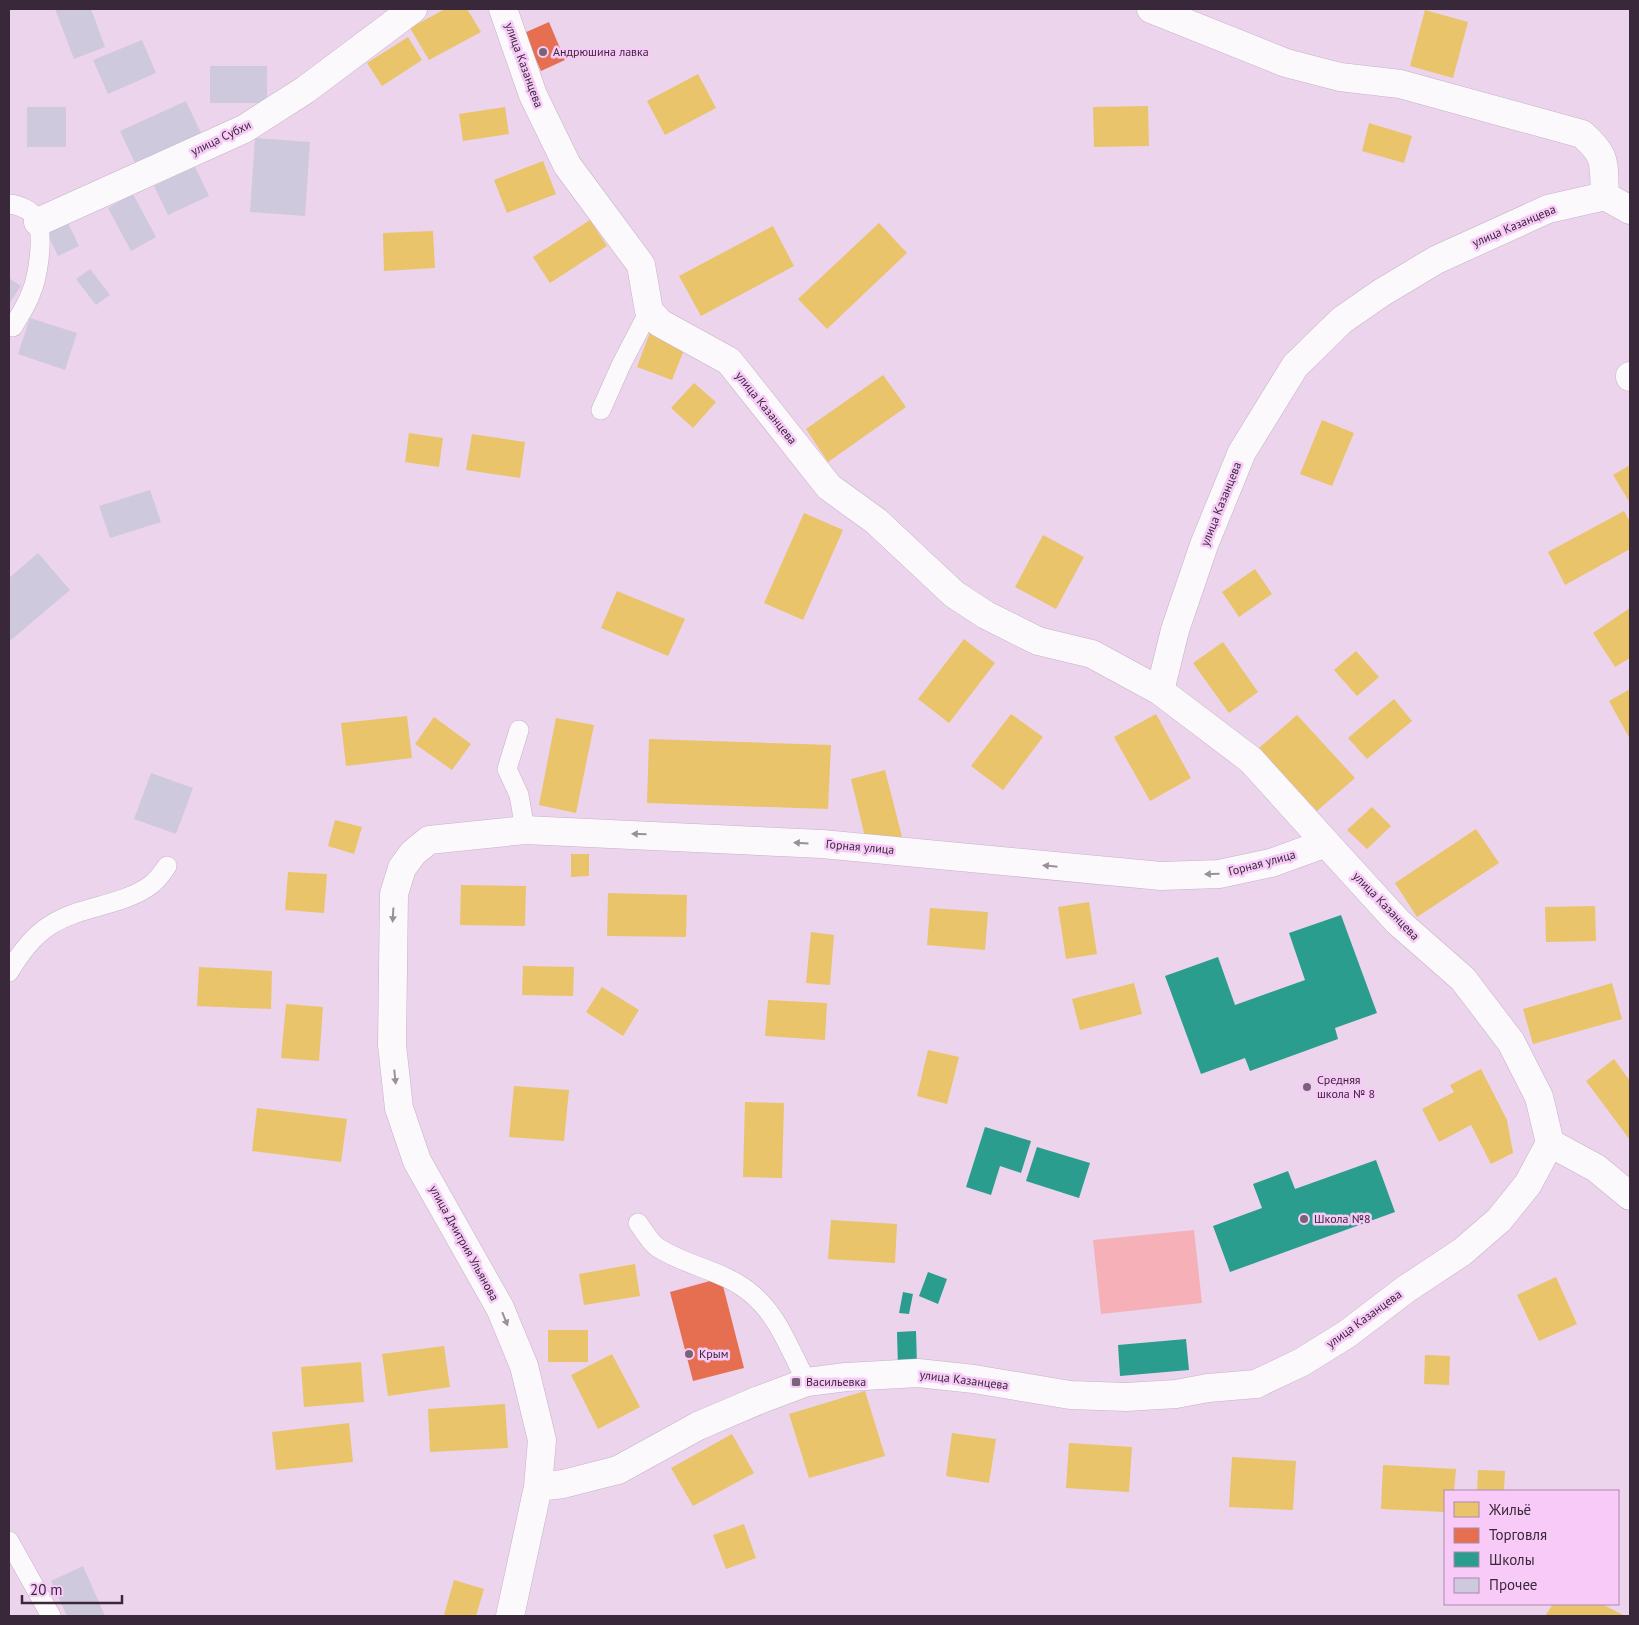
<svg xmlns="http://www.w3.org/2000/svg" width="1639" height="1625" font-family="'PT Sans',sans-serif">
<rect width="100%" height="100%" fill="#ecd4ec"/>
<!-- green -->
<path fill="#f5b1b7" d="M 1194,1230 L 1202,1303 L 1101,1314 L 1093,1240 Z"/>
<!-- homes -->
<path fill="#e9c46a" d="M 445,9 L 467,9 L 481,32 L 429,60 L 410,28 Z
M 1425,10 L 1468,22 L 1453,78 L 1410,66 Z
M 408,37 L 422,60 L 382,86 L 367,63 Z
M 698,74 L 716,108 L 665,135 L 647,101 Z
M 1148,106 L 1149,146 L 1094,147 L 1093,107 Z
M 505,107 L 509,134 L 463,141 L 459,114 Z
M 1369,123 L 1412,136 L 1404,163 L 1362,151 Z
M 543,161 L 556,194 L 507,213 L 494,180 Z
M 590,220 L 607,246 L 550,283 L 533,257 Z
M 879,223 L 907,253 L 827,329 L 798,299 Z
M 773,226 L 794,266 L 701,316 L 679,276 Z
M 433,231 L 435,268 L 384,271 L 383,233 Z
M 650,332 L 686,345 L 672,380 L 637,367 Z
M 883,375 L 906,407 L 828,462 L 806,429 Z
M 694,383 L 716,402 L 693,428 L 671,408 Z
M 1322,420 L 1354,433 L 1332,486 L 1300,474 Z
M 409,433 L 443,438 L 439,467 L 405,462 Z
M 472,434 L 525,442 L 520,478 L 466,470 Z
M 1630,465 L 1630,503 L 1613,475 Z
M 1624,511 L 1630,522 L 1630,549 L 1565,585 L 1548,552 Z
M 804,513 L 843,530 L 803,620 L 764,603 Z
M 1043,535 L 1084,557 L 1056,609 L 1015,587 Z
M 1255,569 L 1272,594 L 1239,617 L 1222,592 Z
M 617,591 L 685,619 L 668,656 L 601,628 Z
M 1630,608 L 1630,658 L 1615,667 L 1593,633 Z
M 964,639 L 995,663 L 949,723 L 918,699 Z
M 1223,642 L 1258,692 L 1229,713 L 1193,663 Z
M 1356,651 L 1379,677 L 1357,696 L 1334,670 Z
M 1630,689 L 1630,739 L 1609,701 Z
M 1394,699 L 1412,721 L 1367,759 L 1348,738 Z
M 1011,714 L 1043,737 L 1003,790 L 971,766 Z
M 1156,714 L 1191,778 L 1150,801 L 1114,737 Z
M 1297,715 L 1355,778 L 1317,811 L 1259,748 Z
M 407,716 L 412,758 L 346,766 L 341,723 Z
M 434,717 L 471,744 L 452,770 L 415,744 Z
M 556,718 L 594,725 L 576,813 L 539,805 Z
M 649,739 L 831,745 L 828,809 L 647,803 Z
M 885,770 L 902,837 L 867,845 L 851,779 Z
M 1372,807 L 1391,826 L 1367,849 L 1347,830 Z
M 335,820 L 362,827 L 354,854 L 328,846 Z
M 1476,829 L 1499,863 L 1417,917 L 1395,883 Z
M 571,854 L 589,854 L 589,876 L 571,877 Z
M 288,872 L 327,874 L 324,913 L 285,910 Z
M 461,885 L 526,886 L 525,926 L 460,925 Z
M 608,893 L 687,895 L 686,937 L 607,936 Z
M 1089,902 L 1097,954 L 1066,959 L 1058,907 Z
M 1595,906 L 1596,941 L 1546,942 L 1545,907 Z
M 930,908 L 988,912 L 985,950 L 927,945 Z
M 811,932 L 834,935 L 830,985 L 806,983 Z
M 523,966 L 574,967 L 573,996 L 522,995 Z
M 199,967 L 272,971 L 271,1009 L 197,1006 Z
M 1134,983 L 1142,1014 L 1080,1030 L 1072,999 Z
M 1612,983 L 1622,1019 L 1533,1044 L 1523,1009 Z
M 602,987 L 639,1010 L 623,1036 L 586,1012 Z
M 768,1000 L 827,1003 L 825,1040 L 765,1036 Z
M 286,1004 L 323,1007 L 319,1061 L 281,1058 Z
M 928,1050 L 959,1057 L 947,1104 L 917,1096 Z
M 1614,1059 L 1630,1081 L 1630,1140 L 1586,1081 Z
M 1481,1069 L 1507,1120 L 1513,1153 L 1491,1164 L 1471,1125 L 1439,1142 L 1422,1109 L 1454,1092 L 1450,1085 Z
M 514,1086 L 569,1090 L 564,1141 L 509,1137 Z
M 745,1102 L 784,1103 L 782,1178 L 743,1177 Z
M 257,1108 L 347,1119 L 341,1162 L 252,1151 Z
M 831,1220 L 897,1224 L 895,1263 L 828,1259 Z
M 635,1264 L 640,1296 L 584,1305 L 579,1274 Z
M 1556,1277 L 1577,1324 L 1539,1341 L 1517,1295 Z
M 548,1330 L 588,1330 L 588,1362 L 548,1362 Z
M 444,1346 L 450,1387 L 388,1396 L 382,1354 Z
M 612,1354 L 640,1407 L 598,1429 L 571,1375 Z
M 1425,1355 L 1450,1356 L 1449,1385 L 1424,1384 Z
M 361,1362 L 364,1402 L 304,1407 L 301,1367 Z
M 865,1391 L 885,1456 L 809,1478 L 789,1414 Z
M 505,1404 L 508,1448 L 430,1452 L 428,1409 Z
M 349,1423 L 353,1462 L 276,1470 L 272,1432 Z
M 952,1433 L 996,1439 L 989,1483 L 946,1476 Z
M 732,1434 L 754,1473 L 693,1506 L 671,1468 Z
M 1069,1443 L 1132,1447 L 1129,1492 L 1066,1488 Z
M 1232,1457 L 1296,1461 L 1293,1510 L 1229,1507 Z
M 1383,1465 L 1456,1469 L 1454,1491 L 1445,1491 L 1445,1512 L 1381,1509 Z
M 1478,1470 L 1505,1471 L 1504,1491 L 1477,1491 Z
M 744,1524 L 756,1558 L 726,1569 L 713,1535 Z
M 454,1580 L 484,1589 L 476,1616 L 444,1615 Z
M 1553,1604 L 1602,1604 L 1625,1616 L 1545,1616 Z"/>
<!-- shops -->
<path fill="#e76f51" d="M 549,22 L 565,60 L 541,71 L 524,33 Z
M 721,1278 L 744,1368 L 693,1381 L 670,1292 Z"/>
<!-- schools -->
<path fill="#2a9d8f" d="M 1341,915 L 1377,1013 L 1335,1028 L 1338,1039 L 1250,1071 L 1245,1058 L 1201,1074 L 1165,976 L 1218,957 L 1235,1005 L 1305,980 L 1289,933 Z
M 985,1127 L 1031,1141 L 1021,1173 L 1000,1166 L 991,1195 L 966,1187 Z
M 1037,1147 L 1090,1163 L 1079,1198 L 1026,1181 Z
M 1376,1160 L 1395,1212 L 1230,1272 L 1213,1226 L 1262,1208 L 1253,1184 L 1288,1171 L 1295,1189 Z
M 928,1272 L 947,1279 L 938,1304 L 919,1296 Z
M 903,1292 L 913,1294 L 909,1314 L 899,1313 Z
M 916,1331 L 917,1366 L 898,1367 L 897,1332 Z
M 1186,1339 L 1189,1370 L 1120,1376 L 1118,1345 Z"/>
<!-- building -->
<path fill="#cfc9de" d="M 55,9 L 91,9 L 105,47 L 74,59 Z
M 142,40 L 156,73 L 108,94 L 93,60 Z
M 210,66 L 267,66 L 267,103 L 210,103 Z
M 186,101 L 201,133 L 135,163 L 120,131 Z
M 27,107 L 66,107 L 66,147 L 27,147 Z
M 255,138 L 310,142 L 305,216 L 250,212 Z
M 195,167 L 209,196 L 168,215 L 154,186 Z
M 133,194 L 156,237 L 131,251 L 108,208 Z
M 67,221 L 79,246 L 58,256 L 46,231 Z
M 90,269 L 110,295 L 96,305 L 76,279 Z
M 9,278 L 21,286 L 9,304 Z
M 30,318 L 77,333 L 65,370 L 18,354 Z
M 150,490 L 161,522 L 110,538 L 99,506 Z
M 38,553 L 70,590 L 11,640 L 9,638 L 9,578 Z
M 151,773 L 193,788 L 176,834 L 134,819 Z
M 83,1566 L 105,1616 L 67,1616 L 51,1581 Z"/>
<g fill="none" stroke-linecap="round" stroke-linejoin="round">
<!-- lane casing -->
<g stroke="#c5b2c5" stroke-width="20">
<path id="lane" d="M 9,204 C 19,205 33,210 37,221 C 44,237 38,277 31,293 C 27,305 19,316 13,327
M 601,410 L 621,365 L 649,311
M 519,730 L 507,769 L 519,795 L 525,830
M 9,972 C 19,955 32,937 49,926 C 80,905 122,907 152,884 C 158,879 163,872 167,866
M 638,1223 C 644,1231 650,1242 657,1247 C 687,1267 725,1270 753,1295 C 779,1317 791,1353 807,1382
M 9,1541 L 51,1616"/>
</g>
<!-- street casing -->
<g stroke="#c5b2c5" stroke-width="29">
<path id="street" d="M 503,9 L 533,95 L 567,165 L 641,265 L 649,311 L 660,323 L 729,361 L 829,487 L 876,521 L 954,594 L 986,615 L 1038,641 L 1092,654 L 1160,691 L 1251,760 L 1326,843
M 1151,9 L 1286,63 L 1340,77 L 1400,84 L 1582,134 C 1608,157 1603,162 1605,196
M 1605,196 L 1630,210
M 38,222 L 244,129 L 305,90 L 413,9
M 1630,376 L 1630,377
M 1160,691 L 1175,630 L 1204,545 L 1242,452 L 1295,366 L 1342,320 L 1381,293 L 1436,260 L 1548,209 L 1605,196
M 1550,1143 L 1596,1168 L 1630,1196"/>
</g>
<!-- secondary casing -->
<g stroke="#c5b2c5" stroke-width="29">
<path id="secondary" d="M 510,1616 L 538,1487 L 542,1440 L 524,1366 L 500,1308 L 417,1161 L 399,1108 L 392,1045 L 394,894 L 402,868 L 413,853 L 429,840 L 525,830 L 822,844 L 1161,876 L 1219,874 L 1271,863 L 1326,843 L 1398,922 L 1463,979 L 1511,1042 L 1539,1097 L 1550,1143 L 1528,1184 L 1499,1220 L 1462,1252 L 1406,1289 L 1347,1334 L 1302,1362 L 1256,1384 L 1208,1388 L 1176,1394 L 1126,1397 L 1070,1395 L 974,1379 L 918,1373 L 846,1377 L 807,1382 L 759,1400 L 698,1426 L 618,1470 L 563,1484 L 538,1487"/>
</g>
<!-- lane -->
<use href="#lane" stroke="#fcf9fc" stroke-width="19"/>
<!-- street -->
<use href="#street" stroke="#fcf9fc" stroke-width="28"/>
<!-- secondary -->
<use href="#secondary" stroke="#fcf9fc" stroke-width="28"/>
</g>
<!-- one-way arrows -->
<defs><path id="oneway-solid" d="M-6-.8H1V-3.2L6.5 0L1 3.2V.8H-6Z" transform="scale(1.25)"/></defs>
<g fill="#9a909b">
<use href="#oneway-solid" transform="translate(639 834) rotate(-178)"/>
<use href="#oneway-solid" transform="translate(801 843) rotate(-177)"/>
<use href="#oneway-solid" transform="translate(1050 866) rotate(-174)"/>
<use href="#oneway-solid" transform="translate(1212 874) rotate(178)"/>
<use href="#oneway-solid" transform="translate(393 915) rotate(93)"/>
<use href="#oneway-solid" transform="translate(395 1077) rotate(84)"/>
<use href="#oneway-solid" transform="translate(505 1319) rotate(68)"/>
</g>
<!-- markers -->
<g fill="#786478" stroke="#f7caf7" stroke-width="2">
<circle cx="543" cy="52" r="5"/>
<circle cx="1307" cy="1087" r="5"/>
<circle cx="1304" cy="1219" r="5"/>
<circle cx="689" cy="1354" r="5"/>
<rect x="791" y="1377" width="10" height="10" rx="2.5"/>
</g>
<g text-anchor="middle" stroke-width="5" stroke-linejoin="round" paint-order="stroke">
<!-- poi labels -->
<g font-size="12" fill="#39283a" stroke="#f7caf7" text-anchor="start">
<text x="553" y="56">Андрюшина лавка</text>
<text x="1317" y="1084">Средняя<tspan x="1317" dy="14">школа № 8</tspan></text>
<text x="1314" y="1223">Школа №8</text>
<text x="699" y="1358">Крым</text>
<text x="806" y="1386">Васильевка</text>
</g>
<!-- street labels -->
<g font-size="12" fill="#39283a" stroke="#f7caf7">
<text transform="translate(524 65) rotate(70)" y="4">улица Казанцева</text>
<text transform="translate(221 138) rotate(-26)" y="4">улица Субхи</text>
<text transform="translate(1514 226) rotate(-23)" y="4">улица Казанцева</text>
<text transform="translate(766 408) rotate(51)" y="4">улица Казанцева</text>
<text transform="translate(1221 504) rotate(-68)" y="4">улица Казанцева</text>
<text transform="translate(860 847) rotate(5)" y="4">Горная улица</text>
<text transform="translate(1262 863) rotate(-15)" y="4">Горная улица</text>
<text transform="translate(1386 906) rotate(46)" y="4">улица Казанцева</text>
<text transform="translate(464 1243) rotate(61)" y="4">улица Дмитрия Ульянова</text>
<text transform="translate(1364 1319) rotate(-36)" y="4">улица Казанцева</text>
<text transform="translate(964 1380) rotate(7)" y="4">улица Казанцева</text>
</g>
</g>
<!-- border -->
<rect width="1639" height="1625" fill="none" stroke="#39283a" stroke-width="20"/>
<!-- legend -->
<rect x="1444" y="1490" width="175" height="115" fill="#f7caf7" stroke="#ab89ab"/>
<rect x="1454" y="1502" width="25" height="15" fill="#e9c46a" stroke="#ab89ab"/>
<text x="1489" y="1515" font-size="15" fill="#39283a">Жильё</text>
<rect x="1454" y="1528" width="25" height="15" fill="#e76f51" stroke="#ab89ab"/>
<text x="1489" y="1540" font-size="15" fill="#39283a">Торговля</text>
<rect x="1454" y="1552" width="25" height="15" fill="#2a9d8f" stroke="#ab89ab"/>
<text x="1489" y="1565" font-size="15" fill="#39283a">Школы</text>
<rect x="1454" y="1578" width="25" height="15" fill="#cfc9de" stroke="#ab89ab"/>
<text x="1489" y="1590" font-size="15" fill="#39283a">Прочее</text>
<!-- scale -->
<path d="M22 1595v8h100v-8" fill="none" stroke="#39283a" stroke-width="2.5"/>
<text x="30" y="1595" font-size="15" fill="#39283a" stroke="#f7caf7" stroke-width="4" paint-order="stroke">20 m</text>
</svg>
